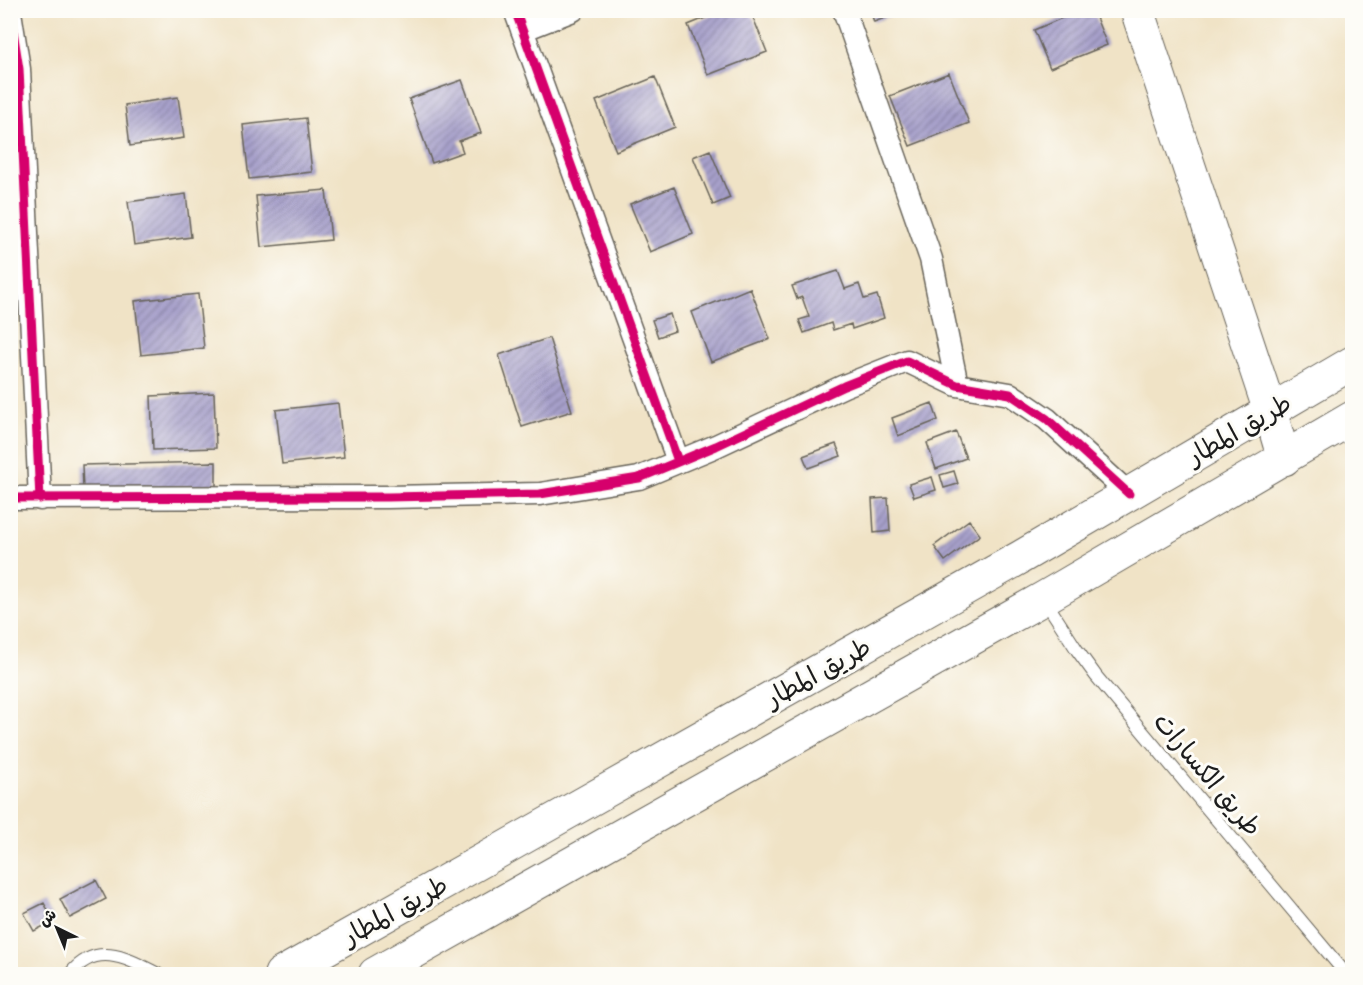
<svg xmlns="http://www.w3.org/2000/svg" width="1363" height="985" font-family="'Indie Flower','Playpen Sans Arabic',sans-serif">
<defs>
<pattern id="building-hatch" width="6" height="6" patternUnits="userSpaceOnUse" patternTransform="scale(1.5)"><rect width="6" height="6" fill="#a7a0cb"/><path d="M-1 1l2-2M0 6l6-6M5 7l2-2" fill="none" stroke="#8782a4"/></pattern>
</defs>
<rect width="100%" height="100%" fill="#fdfcf7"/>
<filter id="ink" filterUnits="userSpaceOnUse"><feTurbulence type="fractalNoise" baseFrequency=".0167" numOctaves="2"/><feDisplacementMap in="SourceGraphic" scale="12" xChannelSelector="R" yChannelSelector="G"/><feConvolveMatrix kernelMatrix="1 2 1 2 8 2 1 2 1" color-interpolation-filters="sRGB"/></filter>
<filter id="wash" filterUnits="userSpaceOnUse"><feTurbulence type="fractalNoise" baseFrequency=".008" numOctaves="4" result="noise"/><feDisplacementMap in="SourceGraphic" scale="24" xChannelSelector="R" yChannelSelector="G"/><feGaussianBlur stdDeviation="1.35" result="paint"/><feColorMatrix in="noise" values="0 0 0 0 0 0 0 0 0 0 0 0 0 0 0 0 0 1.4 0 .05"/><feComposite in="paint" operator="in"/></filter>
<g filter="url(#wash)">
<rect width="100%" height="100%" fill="#f0e3c6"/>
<g id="blocks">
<!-- building -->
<path fill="url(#building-hatch)" d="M 725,10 L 750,10 L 767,52 L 708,75 L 688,25 Z
M 870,10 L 904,10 L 904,11 L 874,22 Z
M 1081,10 L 1093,10 L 1107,45 L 1050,68 L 1034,30 Z
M 949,73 L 969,123 L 910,146 L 890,96 Z
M 655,77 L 675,127 L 616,151 L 596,101 Z
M 462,80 L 481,133 L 459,141 L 463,152 L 432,163 L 409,99 Z
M 178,97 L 184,138 L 130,146 L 125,105 Z
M 306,118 L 312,172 L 249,179 L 243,125 Z
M 710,150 L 730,198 L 713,205 L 693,157 Z
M 674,187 L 693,234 L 650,252 L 630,204 Z
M 326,190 L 331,240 L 261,247 L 256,196 Z
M 186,194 L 191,237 L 134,245 L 128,202 Z
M 838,271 L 845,289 L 859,284 L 864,299 L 877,295 L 884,318 L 852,329 L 851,324 L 833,330 L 831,323 L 804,333 L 799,320 L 809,317 L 802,297 L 797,299 L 792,286 Z
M 750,288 L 770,339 L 711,362 L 692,312 Z
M 198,294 L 204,348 L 141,355 L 135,301 Z
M 670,314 L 675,331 L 658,337 L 652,320 Z
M 549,338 L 572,411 L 522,427 L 499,355 Z
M 214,393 L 216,448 L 153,450 L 151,396 Z
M 338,403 L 344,457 L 282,464 L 276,410 Z
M 932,403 L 938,420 L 898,436 L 892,418 Z
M 956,432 L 966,458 L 936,469 L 927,443 Z
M 836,444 L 841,456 L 808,468 L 803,456 Z
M 216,462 L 216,486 L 83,489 L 82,465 Z
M 954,471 L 958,484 L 944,488 L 940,475 Z
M 932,477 L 936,490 L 914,497 L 909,484 Z
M 888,498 L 890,531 L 874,533 L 872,499 Z
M 969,520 L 980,535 L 945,561 L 934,546 Z
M 96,880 L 106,899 L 70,918 L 60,899 Z
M 44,903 L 54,921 L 34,931 L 24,913 Z"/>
</g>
</g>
<g filter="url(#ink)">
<use href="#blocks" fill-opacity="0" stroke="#666258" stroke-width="1.5"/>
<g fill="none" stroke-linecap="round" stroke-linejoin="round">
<!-- lane casing -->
<g stroke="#666258" stroke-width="14">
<path id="lane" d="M 1044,599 L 1077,650 L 1096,676 L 1346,974
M 70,974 C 97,940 128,959 158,974"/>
</g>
<!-- street casing -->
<g stroke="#666258" stroke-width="25">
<path id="street" d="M 515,10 L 678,461
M 844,10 L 931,259 L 957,385
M 10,12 L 19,69 L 40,499
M 522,30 L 573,10
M 10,498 L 388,497 L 540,494 L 639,478 L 716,446 L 844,386 L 907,361 L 957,385 L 1010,394 L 1047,419 L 1129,494"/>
</g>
<!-- secondary casing -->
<g stroke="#666258" stroke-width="35">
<path id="secondary" d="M 1137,10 L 1270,411 L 1284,459"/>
</g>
<!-- highway casing -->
<g stroke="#666258" stroke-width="35">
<path id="highway" d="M 281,974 L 1021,557 L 1352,363
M 375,974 L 1044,598 L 1352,418"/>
</g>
<!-- lane -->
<use href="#lane" stroke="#fff" stroke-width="12"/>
<!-- street -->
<use href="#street" stroke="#fff" stroke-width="22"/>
<!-- secondary -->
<use href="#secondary" stroke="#fff" stroke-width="33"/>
<!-- highway -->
<use href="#highway" stroke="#fff" stroke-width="33"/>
<!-- cycleway casing -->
<g stroke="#fdfcf7" stroke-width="13">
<path id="cycleway" d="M 515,10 L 678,461
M 10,12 L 19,69 L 40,499
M 10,498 L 388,497 L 540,494 L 639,478 L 716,446 L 844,386 L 907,361 L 957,385 L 1010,394 L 1047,419 L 1129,494"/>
</g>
<!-- cycleway -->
<use href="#cycleway" stroke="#d6006c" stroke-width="9"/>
</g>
</g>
<g text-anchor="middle" stroke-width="6" stroke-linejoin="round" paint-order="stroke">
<!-- street labels -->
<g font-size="26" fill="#1c1c1c" stroke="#fdfcf7">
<text transform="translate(1239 429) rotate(-30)" y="9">طريق المطار</text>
<text transform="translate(818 672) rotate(-29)" y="9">طريق المطار</text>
<text transform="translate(1208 774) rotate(50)" y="9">طريق الكسارات</text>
<text transform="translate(395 910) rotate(-29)" y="9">طريق المطار</text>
</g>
</g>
<!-- margin -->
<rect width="1363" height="985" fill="none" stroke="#fdfcf7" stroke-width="36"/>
<!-- north arrow -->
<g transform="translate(57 928) rotate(317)" stroke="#fdfcf7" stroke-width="4.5" paint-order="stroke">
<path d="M0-4.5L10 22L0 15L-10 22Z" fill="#1c1c1c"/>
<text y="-9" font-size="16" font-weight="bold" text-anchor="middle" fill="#1c1c1c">ش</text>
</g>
</svg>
